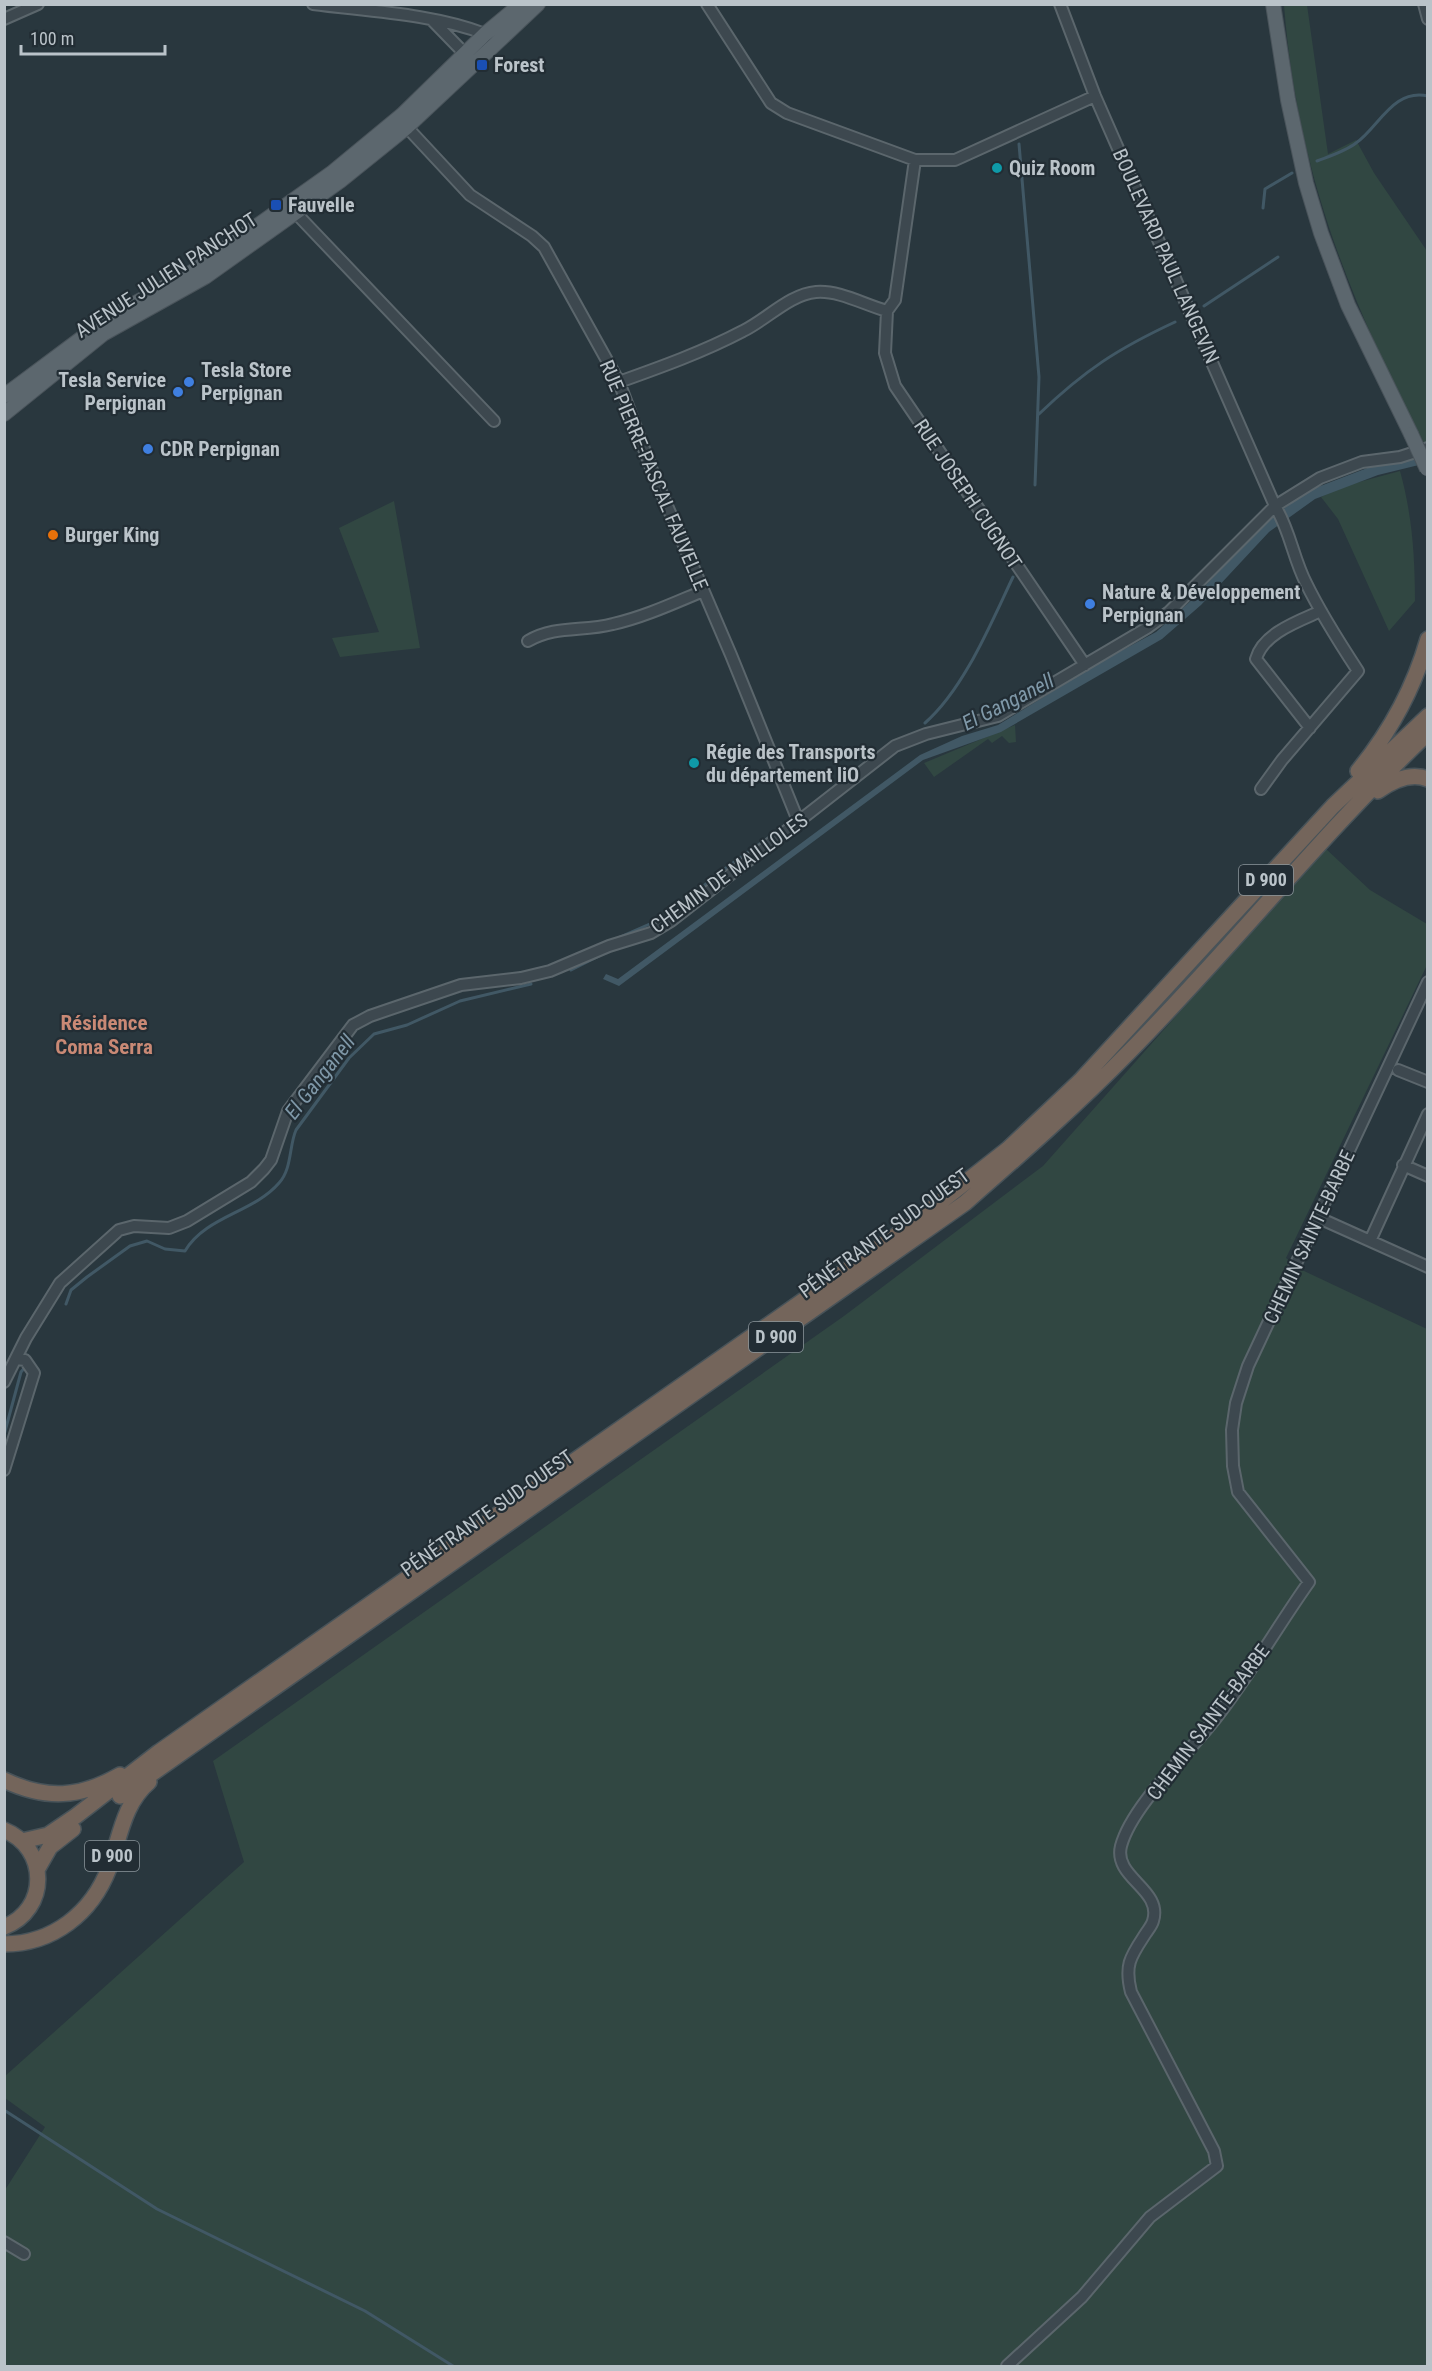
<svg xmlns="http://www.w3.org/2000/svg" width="1432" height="2371" font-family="'Roboto Condensed',sans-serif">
<rect width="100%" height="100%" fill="#29373e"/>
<!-- green -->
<path fill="#314742" d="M 1284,5 L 1307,5 L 1328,154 L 1356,140 L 1374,173 L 1427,251 L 1428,444 L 1425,445 C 1349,300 1297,170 1284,5 Z
M 1400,471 C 1412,514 1415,556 1415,601 L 1389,631 L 1338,519 L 1321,497 L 1337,488 Z
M 394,501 L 420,648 L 340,657 L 332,638 L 379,632 L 339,528 Z
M 1015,725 L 1016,742 L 1009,743 L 1002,736 L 992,743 L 988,739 L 934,777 L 924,763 Z
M 1325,848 L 1370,890 L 1427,924 L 1427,965 L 1286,1258 L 1302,1270 L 1427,1329 L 1427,2366 L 5,2366 L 5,2190 L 45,2127 L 5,2098 L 4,2077 L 244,1862 L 213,1761 L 844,1316 L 1043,1166 Z"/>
<!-- water -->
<path fill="#415865" d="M 1427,453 L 1427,463 L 1378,475 L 1315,499 L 1269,532 L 1201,605 L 1162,639 L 1001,732 L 923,760 L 619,986 L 603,979 L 606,974 L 618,979 L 920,755 L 962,736 L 998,725 L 1097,664 L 1156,632 L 1194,598 L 1262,524 L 1310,490 L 1375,465 Z"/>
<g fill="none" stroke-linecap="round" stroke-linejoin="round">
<!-- stream -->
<path stroke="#415865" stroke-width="3" d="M 1019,144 L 1039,377 L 1035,485
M 1317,161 C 1330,156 1346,151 1356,143 C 1379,127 1393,88 1428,96
M 1263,208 L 1265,189 L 1292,173
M 1204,306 L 1278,257
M 1039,414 C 1085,370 1117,349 1175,322
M 925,723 C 964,689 991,623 1013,577
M 620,937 L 668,916 L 719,873 L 775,833
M 571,970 L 599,956
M 66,1304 L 71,1290 L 87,1277 L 130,1246 L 147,1241 L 165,1249 L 185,1251 C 206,1216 253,1213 279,1183 C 292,1169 289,1146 296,1130 L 349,1058 L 374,1034 L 407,1025 L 460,1001 L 531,984
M 4,1435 L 21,1372 L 26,1366
M 4,2110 L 157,2209 L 365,2311 L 453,2366"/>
<!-- minor casing -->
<g stroke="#5b666c" stroke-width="14">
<path id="minor" d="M 313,4 C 367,11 434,14 485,34 L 491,47 L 466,55 L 433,21
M 707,4 L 771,103 L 787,113 L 915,160 L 955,160 L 1095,96
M 1060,4 L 1095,96 L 1275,506 C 1290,530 1293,558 1306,583 C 1321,614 1339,642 1358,671 L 1282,760 L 1261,789
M 1424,4 L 1428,19
M 4,19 L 38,4
M 403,123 L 470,195 L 532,236 L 544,247 L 619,382 L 653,473 L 731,655 L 799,823
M 291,208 L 494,421
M 887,311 L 885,353 L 895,386 L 1085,665
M 887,311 L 895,300 L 915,160
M 619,382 C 661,367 703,352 743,331 C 766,320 790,294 816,292 C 839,290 865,305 887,311
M 528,641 C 556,625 582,632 613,624 C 644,617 674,603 703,591
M 1310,728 L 1256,659 C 1263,633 1299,621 1321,611
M 1398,1070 L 1428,1082
M 1403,1165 L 1428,1176
M 1319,1218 L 1428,1267
M 1370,1241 L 1428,1114
M 4,1382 L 26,1338 L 60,1283 L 119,1230 L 134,1226 L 169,1228 L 187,1221 L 251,1182 L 264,1169 L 271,1160 L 288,1111 L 353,1025 L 370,1016 L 461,985 L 521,978 L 550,971 L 609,946 L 651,933 L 671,921 L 895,746 L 926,734 L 998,716 L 1147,628 L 1169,612 L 1275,506 L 1320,478 L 1362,462 L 1400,457 L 1428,448
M 4,1470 L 34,1373 L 25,1360 L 16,1359
M 4,2242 L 24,2254
M 1007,2366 L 1082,2297 L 1150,2217 L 1217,2166 L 1214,2151 L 1131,1992 C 1124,1964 1131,1956 1146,1933 C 1148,1930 1152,1925 1153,1921 C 1163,1889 1113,1878 1121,1846 C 1132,1805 1189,1753 1216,1718 C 1250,1675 1277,1627 1309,1582 L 1238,1492 L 1233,1466 L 1232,1430 L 1236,1403 L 1248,1366 L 1428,982"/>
</g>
<!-- major casing -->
<g stroke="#4a545b" stroke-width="16">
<path id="major" d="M 1273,4 L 1288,100 L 1306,183 L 1321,233 L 1348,305 L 1411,434
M 4,396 L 110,317 L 192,272 L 333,172 L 402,115 L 485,34 L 521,4
M 4,414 L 103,334 L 205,277 L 340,181 L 407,127 L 538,4"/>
</g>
<!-- highway casing -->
<g stroke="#485359" stroke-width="18">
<path id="highway" d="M 1358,771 C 1390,732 1414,688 1428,639
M 1378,791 C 1392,781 1410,772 1428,779
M 4,1780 C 46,1800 80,1798 120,1775
M 120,1796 L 965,1203 C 1021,1154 1077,1105 1129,1052 C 1232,948 1322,833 1428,733
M 4,1830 C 49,1848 49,1910 4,1927
M 22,1841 L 48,1835 L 76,1816 L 159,1752 L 911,1225 L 1008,1149 L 1080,1081 L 1333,806 L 1428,716
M 38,1868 L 50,1847 L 73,1829
M 4,1944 C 53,1944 92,1913 109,1868 C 120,1838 123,1804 149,1782"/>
</g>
<!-- minor -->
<use href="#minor" stroke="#3d484f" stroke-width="10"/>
<!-- major -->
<use href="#major" stroke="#5c676e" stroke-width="14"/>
<!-- highway -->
<use href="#highway" stroke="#74655b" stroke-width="15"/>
<!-- major-bridge casing -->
<g stroke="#4a545b" stroke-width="16" stroke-linecap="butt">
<path id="major-bridge" d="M 1411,434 L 1427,469"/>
</g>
<!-- major-bridge -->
<use href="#major-bridge" stroke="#5c676e" stroke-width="14"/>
</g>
<!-- markers -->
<g fill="#1a4fb4" stroke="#222d34" stroke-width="2">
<rect x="476" y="59" width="12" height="12" rx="3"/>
<rect x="270" y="199" width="12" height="12" rx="3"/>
</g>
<g fill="#0f9aa8" stroke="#222d34" stroke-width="2">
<circle cx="997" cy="168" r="6"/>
<circle cx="694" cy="763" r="6"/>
</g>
<g fill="#3f7fe0" stroke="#222d34" stroke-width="2">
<circle cx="189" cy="382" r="6"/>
<circle cx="178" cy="392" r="6"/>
<circle cx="148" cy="449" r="6"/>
<circle cx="1090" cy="604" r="6"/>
</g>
<circle fill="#e8710a" stroke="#222d34" stroke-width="2" cx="53" cy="535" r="6"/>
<g text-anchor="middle" stroke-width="4.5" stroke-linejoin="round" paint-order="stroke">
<!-- shield labels -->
<g fill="#222d34" stroke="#8c969c" stroke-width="1.5">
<rect x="1239" y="865" width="54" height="30" rx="4.5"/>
<rect x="749" y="1322" width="54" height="30" rx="4.5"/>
<rect x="85" y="1841" width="54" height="30" rx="4.5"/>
</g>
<g font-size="18" font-weight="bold" fill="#bac3c9">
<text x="1266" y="886">D 900</text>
<text x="776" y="1343">D 900</text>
<text x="112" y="1862">D 900</text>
</g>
<!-- poi labels -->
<g font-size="20" font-weight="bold" fill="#bac3c9" stroke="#222d34" text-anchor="start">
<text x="494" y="72">Forest</text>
<text x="1009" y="175">Quiz Room</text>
<text x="288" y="212">Fauvelle</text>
<text x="201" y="377">Tesla Store<tspan x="201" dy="23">Perpignan</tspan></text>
<text x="166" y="387" text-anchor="end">Tesla Service<tspan x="166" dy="23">Perpignan</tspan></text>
<text x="160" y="456">CDR Perpignan</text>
<text x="65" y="542">Burger King</text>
<text x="1102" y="599">Nature &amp; Développement<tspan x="1102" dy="23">Perpignan</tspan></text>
<text x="706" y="759">Régie des Transports<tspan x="706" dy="23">du département liO</tspan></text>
</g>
<!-- street labels -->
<g font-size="20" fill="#bac3c9" stroke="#222d34">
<text transform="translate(1166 256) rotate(66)" y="7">BOULEVARD PAUL LANGEVIN</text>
<text transform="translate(166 275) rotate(-33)" y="7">AVENUE JULIEN PANCHOT</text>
<text transform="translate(654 475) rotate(67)" y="7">RUE PIERRE-PASCAL FAUVELLE</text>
<text transform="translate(968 494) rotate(56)" y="7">RUE JOSEPH CUGNOT</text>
<text transform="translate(729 873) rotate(-36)" y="7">CHEMIN DE MAILLOLES</text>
<text transform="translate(884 1233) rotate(-36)" y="7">PÉNÉTRANTE SUD-OUEST</text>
<text transform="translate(1309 1237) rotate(-65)" y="7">CHEMIN SAINTE-BARBE</text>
<text transform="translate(487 1513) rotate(-35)" y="7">PÉNÉTRANTE SUD-OUEST</text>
<text transform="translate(1208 1722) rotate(-53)" y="7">CHEMIN SAINTE-BARBE</text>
</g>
<!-- water labels -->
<g font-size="21" font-style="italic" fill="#7f98a8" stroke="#222d34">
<text transform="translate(1008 702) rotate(-27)" y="7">El Ganganell</text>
<text transform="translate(320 1077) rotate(-52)" y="7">El Ganganell</text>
</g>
<!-- neighbourhood labels -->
<g font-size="21" font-weight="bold" fill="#c98975" stroke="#222d34">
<text x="104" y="1030">Résidence<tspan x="104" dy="24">Coma Serra</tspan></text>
</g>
</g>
<!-- border -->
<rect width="1432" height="2371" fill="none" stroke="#bac3c9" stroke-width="12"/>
<!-- scale -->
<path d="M21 45v9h144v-9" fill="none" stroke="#bac3c9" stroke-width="3"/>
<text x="30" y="45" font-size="18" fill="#bac3c9" stroke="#222d34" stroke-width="4.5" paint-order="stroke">100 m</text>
</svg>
